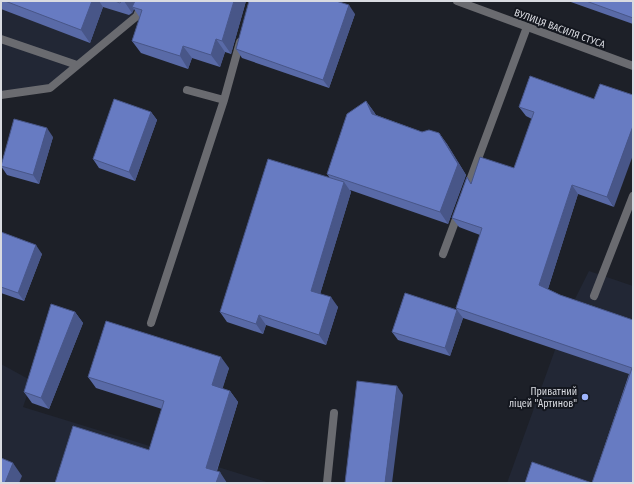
<svg xmlns="http://www.w3.org/2000/svg" width="634" height="484" font-family="'Fira Sans Condensed',sans-serif">
<rect width="100%" height="100%" fill="#1d2028"/>
<!-- built -->
<path fill="#222735" d="M 1,1 L 143,1 L 137,16 L 50,88 L 1,95 Z
M 589,271 L 633,286 L 633,483 L 507,483 L 569,311 Z
M 1,364 L 32,381 L 23,407 L 270,483 L 1,483 Z"/>
<g fill="none" stroke-linecap="round" stroke-linejoin="round">
<!-- lane -->
<path stroke="#6a6b70" stroke-width="8" d="M 1,39 L 77,65
M 187,90 L 224,100 L 240,42
M 1,95 L 50,88 L 137,16 L 143,1
M 466,191 L 527,27
M 443,254 L 459,211
M 594,296 L 633,196
M 151,323 L 224,100
M 327,483 L 334,413"/>
<!-- street -->
<path stroke="#6a6b70" stroke-width="8" d="M 457,1 L 633,66"/>
</g>
<!-- wall -->
<path fill="#596aa7" d="M 1,1 L 246,1 L 231,54 L 225,52 L 220,67 L 192,58 L 188,69 L 141,53 L 132,41 L 140,18 L 134,9 L 132,13 L 129,15 L 103,7 L 90,43 L 1,9 Z
M 568,1 L 633,1 L 633,24 Z
M 355,14 L 329,88 L 242,58 L 236,49 Z
M 530,76 L 614,207 L 578,194 L 548,289 L 560,295 L 633,320 L 633,483 L 592,483 L 629,374 L 463,318 L 450,356 L 398,340 L 392,332 L 457,310 L 456,308 L 480,235 L 459,227 L 452,218 L 471,183 L 514,168 L 532,119 L 526,116 L 519,107 Z
M 366,101 L 374,112 L 376,115 L 422,132 L 439,133 L 447,144 L 466,175 L 448,224 L 350,190 L 351,192 L 320,294 L 338,307 L 326,345 L 266,325 L 263,334 L 227,322 L 220,312 L 330,178 L 327,174 Z
M 151,112 L 157,120 L 135,181 L 99,168 L 93,159 Z
M 53,137 L 39,184 L 7,175 L 1,166 Z
M 1,232 L 42,254 L 24,301 L 1,293 Z
M 75,312 L 83,323 L 49,409 L 32,403 L 24,392 Z
M 229,368 L 222,389 L 230,391 L 238,402 L 217,471 L 227,483 L 149,450 L 162,409 L 96,388 L 88,377 Z"/>
<!-- shaded-wall -->
<path fill="#485688" d="M 92,1 L 99,1 L 103,7 L 90,43 L 81,30 Z
M 124,1 L 138,1 L 132,7 L 134,9 L 132,13 Z
M 234,1 L 246,1 L 231,54 L 222,41 Z
M 349,5 L 355,14 L 329,88 L 323,80 Z
M 216,39 L 225,52 L 220,67 L 211,55 Z
M 183,46 L 192,58 L 188,69 L 180,56 Z
M 366,101 L 374,112 L 380,126 L 372,114 Z
M 151,112 L 157,120 L 135,181 L 129,172 Z
M 633,126 L 633,155 L 614,207 L 607,197 Z
M 47,128 L 53,137 L 39,184 L 33,175 Z
M 439,133 L 447,144 L 466,175 L 448,224 L 440,212 Z
M 344,182 L 351,192 L 318,301 L 311,291 Z
M 572,185 L 578,194 L 546,295 L 539,285 Z
M 36,245 L 42,254 L 24,301 L 18,293 Z
M 331,297 L 338,307 L 326,345 L 319,335 Z
M 457,310 L 463,318 L 450,356 L 445,348 Z
M 75,312 L 83,323 L 49,409 L 41,398 Z
M 259,315 L 266,325 L 263,334 L 256,324 Z
M 221,357 L 229,368 L 220,397 L 212,385 Z
M 397,386 L 403,395 L 392,483 L 385,483 Z
M 230,391 L 238,402 L 214,479 L 206,468 Z
M 13,463 L 22,476 L 19,483 L 5,483 Z
M 220,472 L 227,483 L 216,483 Z"/>
<!-- building -->
<path fill="#677bc2" stroke="#485688" d="M 5,1 L 92,1 L 81,30 Z
M 115,1 L 122,1 L 120,3 Z
M 135,1 L 234,1 L 222,41 L 216,39 L 211,55 L 183,46 L 180,56 L 132,41 L 142,10 L 132,7 Z
M 249,1 L 336,1 L 349,5 L 323,80 L 236,49 Z
M 586,1 L 633,1 L 633,18 Z
M 530,76 L 594,99 L 600,84 L 633,95 L 633,126 L 607,197 L 572,185 L 539,285 L 560,295 L 633,320 L 633,483 L 525,483 L 532,462 L 592,483 L 632,368 L 456,308 L 482,228 L 452,218 L 467,177 L 471,184 L 480,157 L 514,168 L 534,112 L 519,107 Z
M 114,99 L 151,112 L 129,172 L 93,159 Z
M 366,101 L 372,114 L 422,132 L 429,130 L 439,133 L 458,164 L 440,212 L 327,174 L 347,114 Z
M 14,119 L 47,128 L 33,175 L 1,166 Z
M 268,159 L 344,182 L 311,291 L 331,297 L 319,335 L 259,315 L 256,324 L 220,312 Z
M 1,232 L 36,245 L 18,293 L 1,287 Z
M 405,293 L 457,310 L 445,348 L 392,332 Z
M 51,304 L 75,312 L 41,398 L 24,392 Z
M 106,321 L 221,357 L 212,385 L 230,391 L 206,468 L 220,472 L 216,483 L 55,483 L 73,426 L 149,450 L 164,401 L 88,377 Z
M 357,381 L 397,386 L 385,483 L 345,483 Z
M 1,458 L 13,463 L 5,483 L 1,483 Z"/>
<!-- markers -->
<circle fill="#9eb4fd" stroke="#14171f" stroke-width="1.5" cx="585" cy="397" r="4"/>
<g text-anchor="middle" stroke-width="4" stroke-linejoin="round" paint-order="stroke">
<!-- street labels -->
<g font-size="10" fill="#d9dbe1" stroke="#14171f">
<text transform="translate(560 28) rotate(20)" y="4">ВУЛИЦЯ ВАСИЛЯ СТУСА</text>
</g>
<!-- poi labels -->
<g font-size="10" fill="#d9dbe1" stroke="#14171f" text-anchor="end">
<text x="577" y="395">Приватний<tspan x="577" dy="12">ліцей "Артинов"</tspan></text>
</g>
</g>
<!-- border -->
<rect width="634" height="484" fill="none" stroke="#d9dbe1" stroke-width="4"/>
</svg>
